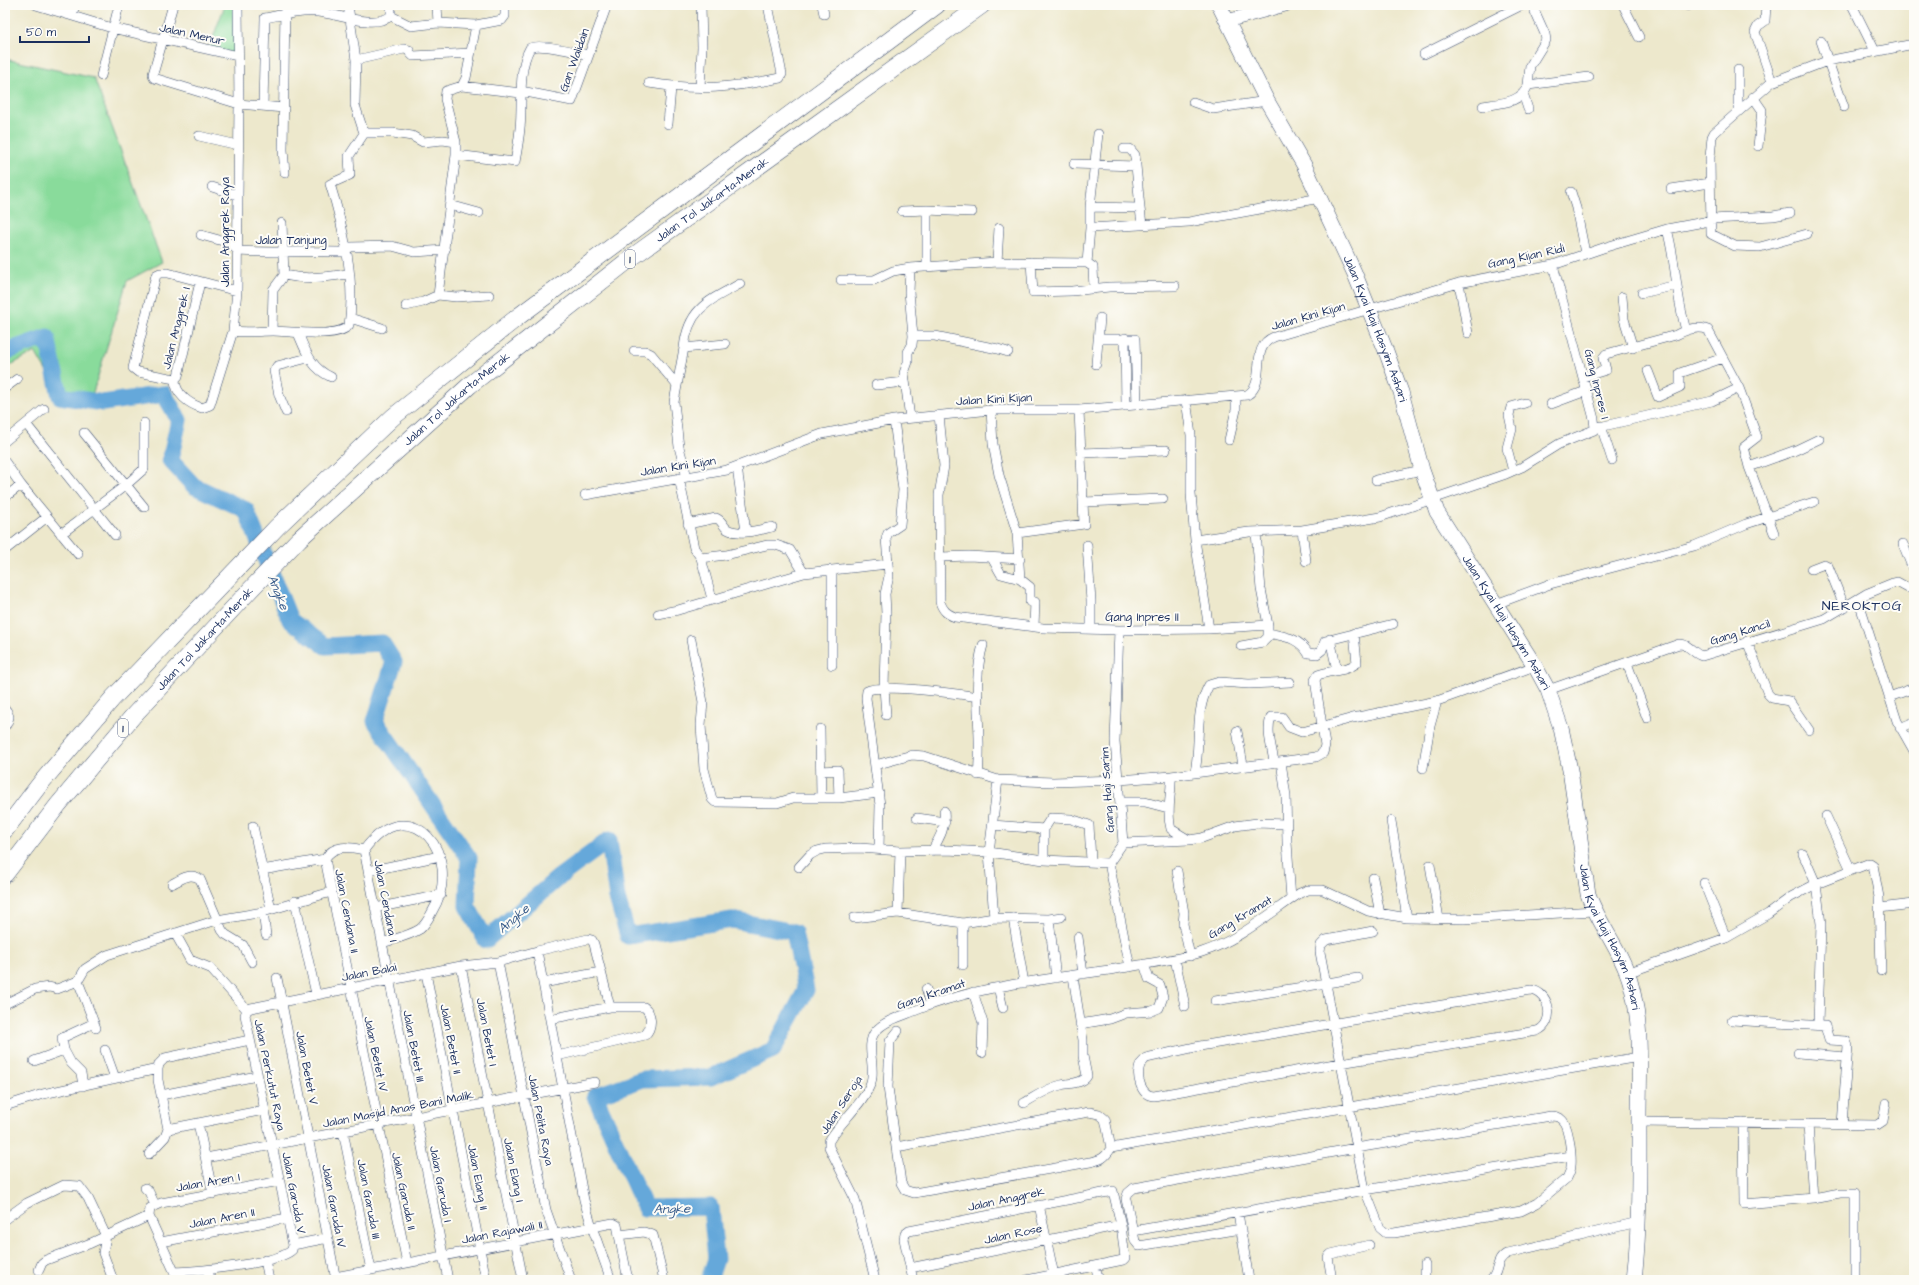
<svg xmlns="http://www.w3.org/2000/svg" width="1919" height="1285" font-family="'Architects Daughter',sans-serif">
<rect width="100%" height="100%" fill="#fdfcf7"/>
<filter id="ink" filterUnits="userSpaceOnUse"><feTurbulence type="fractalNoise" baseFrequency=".025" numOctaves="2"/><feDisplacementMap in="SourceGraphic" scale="8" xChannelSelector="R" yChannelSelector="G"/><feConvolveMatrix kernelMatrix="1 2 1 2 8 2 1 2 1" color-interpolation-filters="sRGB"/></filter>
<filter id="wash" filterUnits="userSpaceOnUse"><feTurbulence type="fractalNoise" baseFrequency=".012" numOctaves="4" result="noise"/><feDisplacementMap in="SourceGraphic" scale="16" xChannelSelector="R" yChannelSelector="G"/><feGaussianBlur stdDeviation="0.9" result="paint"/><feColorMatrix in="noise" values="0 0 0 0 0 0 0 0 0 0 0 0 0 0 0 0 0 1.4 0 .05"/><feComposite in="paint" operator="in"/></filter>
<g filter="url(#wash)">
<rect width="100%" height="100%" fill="#ede8cc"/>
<!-- green -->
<path fill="#89db9b" stroke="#52857c" d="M 225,5 L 237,5 L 236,55 L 209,48 Z
M 5,59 L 94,78 L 162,262 L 127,281 L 90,402 L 63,400 L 35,352 L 5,368 Z"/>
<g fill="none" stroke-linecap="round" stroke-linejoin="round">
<!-- river -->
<path stroke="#65a8da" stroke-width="17" d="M 5,352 L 47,337 L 60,396 L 103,403 L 164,394 L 179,420 L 170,460 L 194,486 L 246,510 L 290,620 L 325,646 L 382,643 L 394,662 L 375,721 L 469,858 L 467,906 L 486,940 L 559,877 L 609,840 L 617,898 L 628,936 L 732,920 L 794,932 L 806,990 L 773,1050 L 711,1077 L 643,1079 L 595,1096 L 645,1208 L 711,1207 L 716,1259 L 709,1280"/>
</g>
</g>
<g filter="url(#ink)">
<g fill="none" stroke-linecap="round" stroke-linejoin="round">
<!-- street casing -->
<g stroke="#3a4b6e" stroke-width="10">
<path id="street" d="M 36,5 L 112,28 L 238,56
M 173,5 L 153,74 L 154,78 L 239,104 L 284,108
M 348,5 L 356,60 L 355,105 L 363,130 L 367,133 L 393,133 L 412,136 L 423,142 L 443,140 L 456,142
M 437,5 L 438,23
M 822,5 L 824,14
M 1623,5 L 1639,37
M 1687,5 L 1688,6
M 1766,5 L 1765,21 L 1758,26 L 1755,32 L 1772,82
M 1852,5 L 1875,51
M 72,15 L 75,5
M 391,16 L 411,26 L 438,23 L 476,25 L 502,20 L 505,16 L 505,5
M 391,16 L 391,5
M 1821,41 L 1844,107
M 1424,54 L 1522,5
M 356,60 L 404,49 L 409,50 L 410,53 L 413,56 L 471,53
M 1738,70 L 1738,111
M 101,76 L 119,5
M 649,83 C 698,91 732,88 780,78 L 782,74 L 768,5
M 1528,85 L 1530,66 L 1546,40 L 1545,34 L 1532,5
M 462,86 L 466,78 L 476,25
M 700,88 L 702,47 L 701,5
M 521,91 L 572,101 L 607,5
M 1523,94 L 1528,109
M 1753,97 L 1762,110 L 1758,146
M 1193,102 L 1213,109 L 1267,101
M 263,106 L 265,18 C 281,15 301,10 318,12 C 338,14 373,29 391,16
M 1483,106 C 1500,103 1522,103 1528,85 L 1589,77
M 668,124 L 671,87
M 199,136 L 238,145
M 1124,149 L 1130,149 L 1135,155 L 1140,208
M 456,155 L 515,162 C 517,151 519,140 520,128 C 523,103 517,71 530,48 C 539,43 576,52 588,55
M 1074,164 L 1135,166
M 285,173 L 283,150 L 285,5
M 212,187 L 237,195
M 1671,189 L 1710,183
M 1571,192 L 1576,208 L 1585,253
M 450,205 L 479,213
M 1090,207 L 1140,208 L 1142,225
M 902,211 L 927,210
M 1090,228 L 1090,207 L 1098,134
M 1667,229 C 1676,262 1676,297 1686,330
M 1807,234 L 1760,247 L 1735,246 L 1711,234 L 1710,157 L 1712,137 L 1714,133 L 1772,82 L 1827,61 L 1914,44
M 201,235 L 230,243 L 238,251 C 274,253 309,251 345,252
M 345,252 L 350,247 L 392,246 L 414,252 L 445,250
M 997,262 L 999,228
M 1031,262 L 1033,292 L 1072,291 L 1109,287 L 1175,286
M 1087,263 L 1093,267 L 1094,289
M 927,267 L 927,210 L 972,212
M 284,275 C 306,280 326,277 348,274
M 841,280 L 874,280 L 893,271 L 910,268 L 997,262 L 1087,263 L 1090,228 L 1189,222 L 1320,198
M 1459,283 L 1468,333
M 1642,293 L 1677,285
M 438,295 L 456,155 L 456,142 L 445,99 L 446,91 L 462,86 L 521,93
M 1622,297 L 1624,319 L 1633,348
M 406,306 L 423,302 L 438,295 L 456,297 L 489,295
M 350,318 L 382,328
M 233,331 C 247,333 259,331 273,331 C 288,331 339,339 349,325 C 356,282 343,225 330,184 L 350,175 L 349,156 L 365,132
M 272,331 L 273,290 L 284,275 L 282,223
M 298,333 C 306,352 311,368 331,377
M 913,336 L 935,336 L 998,349 L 1008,352
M 1125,338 L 1126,406
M 1098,339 L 1135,339 L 1137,405
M 684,348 C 688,309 708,301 740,284
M 634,351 L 645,351 L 651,354 L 676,384
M 1096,364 L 1100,318
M 1648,371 L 1658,397 L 1680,387 L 1680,373 L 1723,358
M 1583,377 L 1606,370 L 1603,358 L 1606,354 L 1676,335 C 1686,330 1698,325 1708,330 L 1739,388 L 1757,437 L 1744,447 L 1749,467 L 1774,533
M 175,379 C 175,394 189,404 202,408 L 210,405 L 233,331 L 237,291 L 239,104 L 238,5
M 175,379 L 138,372 L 133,368 L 156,275 L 160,273 L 168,273 L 237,291
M 175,379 L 178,376 L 200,282
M 876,385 L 905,382
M 5,388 L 17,379
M 1186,400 L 1191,435 L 1191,494 L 1195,540 L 1209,629
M 1551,404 L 1586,391
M 991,410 L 993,444 L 999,475 L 1017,533 L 1020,579
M 286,412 L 279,395 L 274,371 L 277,366 L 308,358
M 939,415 L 944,466 L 939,495 L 940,602 C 943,611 947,614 955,617 L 1043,628 L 1119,630 L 1209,629 L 1268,625
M 910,418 L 904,373 L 908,362 L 908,352 L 912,345 L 913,336 L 909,292 L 910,268
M 26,424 L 115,535
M 1601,426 L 1612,460
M 1595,428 L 1712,401 L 1739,388
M 84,433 L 144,507
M 1229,440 L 1236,410 L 1236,397
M 5,441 L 44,409
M 1081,453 L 1166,450
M 5,462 L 21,485 L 78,554
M 737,467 L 746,532
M 1749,467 L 1796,450 L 1819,439
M 1513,471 L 1507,448 L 1512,429 L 1509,415 L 1511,407 L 1525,403
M 687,477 L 679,447 L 674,402 L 684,348 L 725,344
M 679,478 L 694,548 L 701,558 L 712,599
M 1376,480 L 1422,470
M 585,495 L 727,470 L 822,434 L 894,420 L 991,410 L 1079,410 L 1247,395 C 1268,383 1248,347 1274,337 L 1459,283 L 1553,265 L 1606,247 L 1667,229 L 1704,222 L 1711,219 L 1773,216 L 1790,213
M 5,497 L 21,485
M 1083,502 L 1163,499
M 688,524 L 716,518 C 722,520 723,526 727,529 C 740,536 759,530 772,527
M 1302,530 L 1306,561
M 1017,533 L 1084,524 L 1079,410
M 61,534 L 126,485 L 144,469 L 144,423
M 1195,540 L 1249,532 L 1302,530 L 1380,517 L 1506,474 L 1522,467 L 1559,444 L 1594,430 L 1595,428 L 1594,419 L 1553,265
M 1903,544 L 1914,572
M 1087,545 L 1091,601 L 1091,629
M 5,550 L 47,517
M 941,557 L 969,556 L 1020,559
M 701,558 L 726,555 L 767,545 L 776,545 L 790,550 L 804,573
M 992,558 L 1001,574 L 1020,579 L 1030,587 L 1030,602 L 1035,602 L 1034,626
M 1811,569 L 1824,564 L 1828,566 L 1845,608
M 832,571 L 832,665
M 1858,599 L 1897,721 L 1914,751
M 1496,604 L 1550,584 L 1694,546 L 1746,524 L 1814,502
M 658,614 L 678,610 L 804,573 L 888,564
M 1119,630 L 1115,741 L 1123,843 L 1109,863 L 1130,967
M 1268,633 C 1285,637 1298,637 1308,653 L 1317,654 L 1322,650 L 1325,641 L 1393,624
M 1330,639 L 1337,670
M 691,640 L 703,702 L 701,725 L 704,769 L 712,799 L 715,802 L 777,803 L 793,798 L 839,798 L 879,793
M 1747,641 L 1768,694 L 1772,698 L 1789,701 L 1809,730
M 1241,646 L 1263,642 L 1268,637 L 1268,625 L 1261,589 L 1256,533
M 1627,663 L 1647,718
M 1548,690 L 1679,644 C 1690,644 1693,654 1702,656 L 1824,619 L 1866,594 L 1893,583 L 1897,582 L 1908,588 L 1914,588
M 1889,697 L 1914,688
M 886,715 L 884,688 L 886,613 L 885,594 L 889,576 L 886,538 L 888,533 L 900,525 L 903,490 L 894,420
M 1900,728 L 1914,722
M 820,729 L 821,798
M 1237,731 L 1243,765
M 1274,762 C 1272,748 1266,731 1271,717 L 1282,717 L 1289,727 L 1302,732 L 1353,718 L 1437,701 L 1535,666
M 1281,762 L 1286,796 L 1287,842 L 1291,899
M 875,765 L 912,755 L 924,756 L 998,780 L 1053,782 L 1119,780 L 1171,776 L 1316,757 L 1323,753 L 1325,745 L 1315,680 L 1318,675 C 1331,670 1345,672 1357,663 L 1354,633
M 1423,768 L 1430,726 L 1437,701
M 821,771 L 838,770 L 839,798
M 1195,772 C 1201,743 1194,712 1209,685 L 1219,682 L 1249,684 L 1290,682
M 978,775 C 983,733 971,686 983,645
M 1171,776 C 1172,794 1166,811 1171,829 L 1189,840
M 1121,802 L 1145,802 L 1168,808
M 1826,816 L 1851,870
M 917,818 L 945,822
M 1391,821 L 1407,918
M 992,825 L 1044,829
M 253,826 L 271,909
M 1123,843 L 1189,840 L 1202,838 L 1235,826 L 1257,823 L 1286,824
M 879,849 L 880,805 L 866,698 L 867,691 C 880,683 960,694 978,697
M 364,850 C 349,847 333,844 325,859 L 407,1263
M 364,850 L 448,1280
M 364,850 C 410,787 466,856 432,912 C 429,918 425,925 420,929 C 409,936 394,939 382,943
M 932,851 C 940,837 946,827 944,811
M 1803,854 L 1816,884 L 1821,924 L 1818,1025
M 1044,860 L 1044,829 L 1051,818 L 1071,819 L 1089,825 L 1091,861
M 1430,865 L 1439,919
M 799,867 L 810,855 L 817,851 L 825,849 L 860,848 L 900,851 L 946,850 L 989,852 L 1044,860 L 1109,863
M 262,870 L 325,859
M 368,871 L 440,856
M 1177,871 L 1184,913 L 1183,924 L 1190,956
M 1373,878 L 1380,914
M 1704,883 L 1726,938
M 172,884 C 181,879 190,872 200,879 L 222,930 L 225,934 L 243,945 L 252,962
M 295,901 L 316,994
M 375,908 L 441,895
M 1879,908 L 1914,904
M 263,912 L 266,935
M 898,913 L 900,851
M 854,918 L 898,913 L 963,923 L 994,918 L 1049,919 L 1061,917
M 994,918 L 989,852 L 998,780
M 1013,918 L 1024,983
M 1049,919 L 1056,978
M 963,923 L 963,965
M 175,933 L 190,960 L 210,968 L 247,1010
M 1078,937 L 1083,974
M 537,951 L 584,1200 L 592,1227 L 611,1280
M 1175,959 L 1185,1006
M 498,962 L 546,1210 L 571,1280
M 461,966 L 523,1280
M 426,973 L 486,1280
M 1627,973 L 1726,938 L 1768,914 L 1791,897 L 1816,884 L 1870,863 L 1873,865 L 1879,897 L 1881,970
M 277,978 L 336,1280
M 543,983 L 601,972
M 998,987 L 1003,1008
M 926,989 L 931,1005
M 1531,990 C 1550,992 1556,1023 1537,1031 L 1340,1063 L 1154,1096 C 1141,1096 1136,1077 1140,1065 C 1141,1063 1145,1060 1146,1058 L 1200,1046 Z
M 973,992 L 983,1023 L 982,1053
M 1215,1001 L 1358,978
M 5,1004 L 35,989 L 49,987 L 57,989 L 78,981
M 247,1010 L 251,1008 L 461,966 L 498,962 L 537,951 L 588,939 L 592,940 L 594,944 L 610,1007
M 550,1019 L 610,1007 L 644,1007 C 652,1013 653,1027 645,1035 L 557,1056
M 1732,1020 L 1825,1026 L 1829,1040 L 1846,1041 L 1848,1046 L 1842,1124
M 1080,1024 L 1110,1019 L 1126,1013 L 1152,1011 L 1159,1008 L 1163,997 L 1160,985 L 1149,979 L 1144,964
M 96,1028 L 78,981 L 85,969 L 107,955 L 217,920 L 263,912 L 331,892
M 105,1050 L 115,1078
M 1798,1053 L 1846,1057
M 34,1061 L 64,1050
M 83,1086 L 81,1073 L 71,1063 L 64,1050 L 62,1038 L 94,1023
M 161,1095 L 257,1076
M 1024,1103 C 1036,1096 1048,1088 1061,1085 C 1069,1083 1083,1084 1087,1076 L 1083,1056 L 1083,1040 L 1073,976
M 5,1106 L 43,1094 L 158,1069
M 1639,1122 L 1877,1125 L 1883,1121 L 1886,1103
M 198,1123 L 213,1194
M 1743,1123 L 1744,1204 L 1813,1198 L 1840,1193 L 1855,1193 L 1855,1280
M 1808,1124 L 1813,1198
M 168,1129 L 264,1110
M 343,1131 L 371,1270
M 896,1147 L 888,1087 L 890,1041 L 898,1031
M 1111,1148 L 1105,1119 L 1099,1114 L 1089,1112 L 896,1147 L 901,1183 L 905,1190 L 914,1193 L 1090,1162 C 1101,1160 1105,1158 1111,1148 L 1639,1057
M 149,1154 L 165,1137 L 168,1129 L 158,1080 L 158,1069 L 159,1064 L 165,1058 L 250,1040
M 206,1158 L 595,1082
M 145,1188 L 149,1192 L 155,1205
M 1039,1205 L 1054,1275
M 1238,1213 L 1249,1280
M 5,1219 L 27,1203 L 64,1185 L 79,1186 L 88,1198 L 106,1236 L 103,1253 L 113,1280
M 1241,1229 L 1139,1246 L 1135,1241 L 1126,1199 L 1128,1193 L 1134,1188 L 1356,1148 L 1551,1116 C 1555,1116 1559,1116 1562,1120 C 1569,1126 1572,1157 1571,1166 C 1571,1170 1569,1174 1567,1178 L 1537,1203 L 1521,1211 L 1394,1233 L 1386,1233 L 1380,1228 L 1365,1190 L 1320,952 L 1321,945 L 1326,940 L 1373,931
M 1133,1231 L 1365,1190 L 1571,1156
M 619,1235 L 644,1232 L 653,1235 L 664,1280
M 161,1242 L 287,1218
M 293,1245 L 328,1238
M 265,1260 L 269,1280
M 1095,1266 L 1099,1280
M 910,1268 L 1121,1225
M 39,1270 L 42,1263 L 46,1260 L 91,1243 L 149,1216
M 207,1270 L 211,1280
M 174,1272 C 196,1271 278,1264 292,1250 L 293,1245 L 245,1015 L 247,1010
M 335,1277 L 613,1223 L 617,1225 L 628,1280
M 178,1280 L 149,1216 L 150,1208 L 161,1203 L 280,1181
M 875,1280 L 855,1199 L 829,1147 L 829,1141 C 840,1122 865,1102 871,1082 C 876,1067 865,1045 875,1032 C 883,1022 898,1017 909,1013 C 980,983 1059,979 1134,966 C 1157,962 1180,959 1202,952 C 1238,941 1270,913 1300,893 L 1308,890 L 1323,890 L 1368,911 L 1407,918 L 1464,919 L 1594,911
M 913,1280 L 904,1239 L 905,1234 L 909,1231 L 1113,1191 L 1121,1225 L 1125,1258 L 1123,1260 L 1027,1280
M 1332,1280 L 1328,1257 L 1331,1254 L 1369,1245
M 1425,1280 L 1425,1264
M 1491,1280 C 1500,1271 1494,1260 1508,1253 L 1638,1222"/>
</g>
<!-- secondary casing -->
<g stroke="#3a4b6e" stroke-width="14">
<path id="secondary" d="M 1227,21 L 1285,5
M 5,712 L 7,717 L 5,723"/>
</g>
<!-- primary casing -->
<g stroke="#3a4b6e" stroke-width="16">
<g id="primary">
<path id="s1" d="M 1219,5 L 1267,101 L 1304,165 L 1354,272 L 1386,351 L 1401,392 L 1422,470 L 1437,512 L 1535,666 L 1548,690 L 1561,728 L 1570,770 L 1588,894 C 1599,925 1621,950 1630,981 C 1643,1025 1639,1072 1639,1117 C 1639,1171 1640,1226 1634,1280"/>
</g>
</g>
<!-- highway casing -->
<g stroke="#3a4b6e" stroke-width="18">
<g id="highway">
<path d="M 5,830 L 40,784 L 113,698 L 277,527 L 393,417 L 519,316 L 937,5"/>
<path id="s2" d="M 5,874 L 58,805 L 133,716 L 250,590 L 299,539 L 470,385 L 635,255 L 982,5"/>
</g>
</g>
<!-- street -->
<use href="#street" stroke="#fff" stroke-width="9"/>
<!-- secondary -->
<use href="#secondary" stroke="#fff" stroke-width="13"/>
<!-- primary -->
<use href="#primary" stroke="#fff" stroke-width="15"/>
<!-- highway -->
<use href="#highway" stroke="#fff" stroke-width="17"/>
</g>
</g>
<g text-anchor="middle" stroke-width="4" stroke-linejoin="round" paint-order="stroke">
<!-- shield labels -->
<g fill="#fdfcf7" stroke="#5f6c8c" stroke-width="1">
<rect x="625" y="250" width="10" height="18" rx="3"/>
<rect x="118" y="719" width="10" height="18" rx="3"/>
</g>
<g font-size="11" font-weight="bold" fill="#1b2f5e">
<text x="630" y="263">1</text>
<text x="123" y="732">1</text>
</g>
<!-- street labels -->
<g font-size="12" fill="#1b2f5e" stroke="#fdfcf7">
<text transform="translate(192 34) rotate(12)" y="4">Jalan Menur</text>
<text transform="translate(574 60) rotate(-70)" y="4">Gan Walidain</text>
<text dy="4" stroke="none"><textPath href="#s2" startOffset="981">Jalan Tol Jakarta–Merak</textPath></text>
<text transform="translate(225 232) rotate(-90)" y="4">Jalan Anggrek Raya</text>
<text x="291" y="244">Jalan Tanjung</text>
<text transform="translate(1526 256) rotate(-12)" y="4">Gang Kijan Ridi</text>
<text transform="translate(1308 316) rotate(-16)" y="4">Jalan Kini Kijan</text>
<text transform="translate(176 328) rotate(-76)" y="4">Jalan Anggrek I</text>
<text dy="4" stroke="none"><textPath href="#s1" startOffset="360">Jalan Kyai Haji Hasyim Ashari</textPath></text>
<text transform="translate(1597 384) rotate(76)" y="4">Gang Inpres I</text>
<text dy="4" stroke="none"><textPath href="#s2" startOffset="657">Jalan Tol Jakarta–Merak</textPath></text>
<text transform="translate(994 399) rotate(-3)" y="4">Jalan Kini Kijan</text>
<text transform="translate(678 466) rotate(-9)" y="4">Jalan Kini Kijan</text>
<text x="1142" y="621">Gang Inpres II</text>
<text dy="4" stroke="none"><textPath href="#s1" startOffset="684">Jalan Kyai Haji Hasyim Ashari</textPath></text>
<text transform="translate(1740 632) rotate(-17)" y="4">Gang Kancil</text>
<text dy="4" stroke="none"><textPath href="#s2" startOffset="309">Jalan Tol Jakarta–Merak</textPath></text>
<text transform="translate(1107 790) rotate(-94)" y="4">Gang Haji Sarim</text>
<text transform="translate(386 901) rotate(79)" y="4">Jalan Cendana I</text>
<text transform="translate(347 911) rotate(79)" y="4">Jalan Cendana II</text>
<text transform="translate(1240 917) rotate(-31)" y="4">Gang Kramat</text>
<text dy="4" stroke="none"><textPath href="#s1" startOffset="1020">Jalan Kyai Haji Hasyim Ashari</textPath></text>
<text transform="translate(369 972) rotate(-11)" y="4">Jalan Balai</text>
<text transform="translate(931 994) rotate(-19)" y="4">Gang Kramat</text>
<text transform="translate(487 1032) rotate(79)" y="4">Jalan Betet I</text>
<text transform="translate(451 1039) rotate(79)" y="4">Jalan Betet II</text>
<text transform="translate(414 1046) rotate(79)" y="4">Jalan Betet III</text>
<text transform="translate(376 1054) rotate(78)" y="4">Jalan Betet IV</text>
<text transform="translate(307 1068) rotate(79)" y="4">Jalan Betet V</text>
<text transform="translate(270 1075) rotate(78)" y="4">Jalan Perkutut Raya</text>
<text transform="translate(841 1105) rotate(-57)" y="4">Jalan Seroja</text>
<text transform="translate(398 1109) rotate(-11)" y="4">Jalan Masjid Anas Bani Malik</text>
<text transform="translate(541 1120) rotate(79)" y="4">Jalan Pelita Raya</text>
<text transform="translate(514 1170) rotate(79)" y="4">Jalan Elang I</text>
<text transform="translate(478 1177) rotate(79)" y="4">Jalan Elang II</text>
<text transform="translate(208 1182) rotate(-10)" y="4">Jalan Aren I</text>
<text transform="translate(441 1184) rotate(79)" y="4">Jalan Garuda I</text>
<text transform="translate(404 1191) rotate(78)" y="4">Jalan Garuda II</text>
<text transform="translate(294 1193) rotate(79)" y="4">Jalan Garuda V</text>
<text transform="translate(369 1199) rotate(79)" y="4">Jalan Garuda III</text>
<text transform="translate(1006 1199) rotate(-12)" y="4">Jalan Anggrek</text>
<text transform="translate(334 1206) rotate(79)" y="4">Jalan Garuda IV</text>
<text transform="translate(222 1218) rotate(-11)" y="4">Jalan Aren II</text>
<text transform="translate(502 1232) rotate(-11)" y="4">Jalan Rajawali II</text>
<text transform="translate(1013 1234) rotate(-12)" y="4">Jalan Rose</text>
</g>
<!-- water labels -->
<g font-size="13" font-style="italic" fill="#355989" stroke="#fdfcf7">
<text transform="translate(279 592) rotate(68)" y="5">Angke</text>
<text transform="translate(513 918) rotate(-41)" y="5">Angke</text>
<text transform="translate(672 1208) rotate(-1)" y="5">Angke</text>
</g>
<!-- quarter labels -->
<g font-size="14" letter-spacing="1" fill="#1b2f5e" stroke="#fdfcf7">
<text x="1862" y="610">NEROKTOG</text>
</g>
</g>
<!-- margin -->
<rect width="1919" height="1285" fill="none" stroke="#fdfcf7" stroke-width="20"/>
<!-- scale -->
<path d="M20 36v6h69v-6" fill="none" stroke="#1b2f5e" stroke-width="2"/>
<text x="26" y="36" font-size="12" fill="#1b2f5e" stroke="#fdfcf7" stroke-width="3" paint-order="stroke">50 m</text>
</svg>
